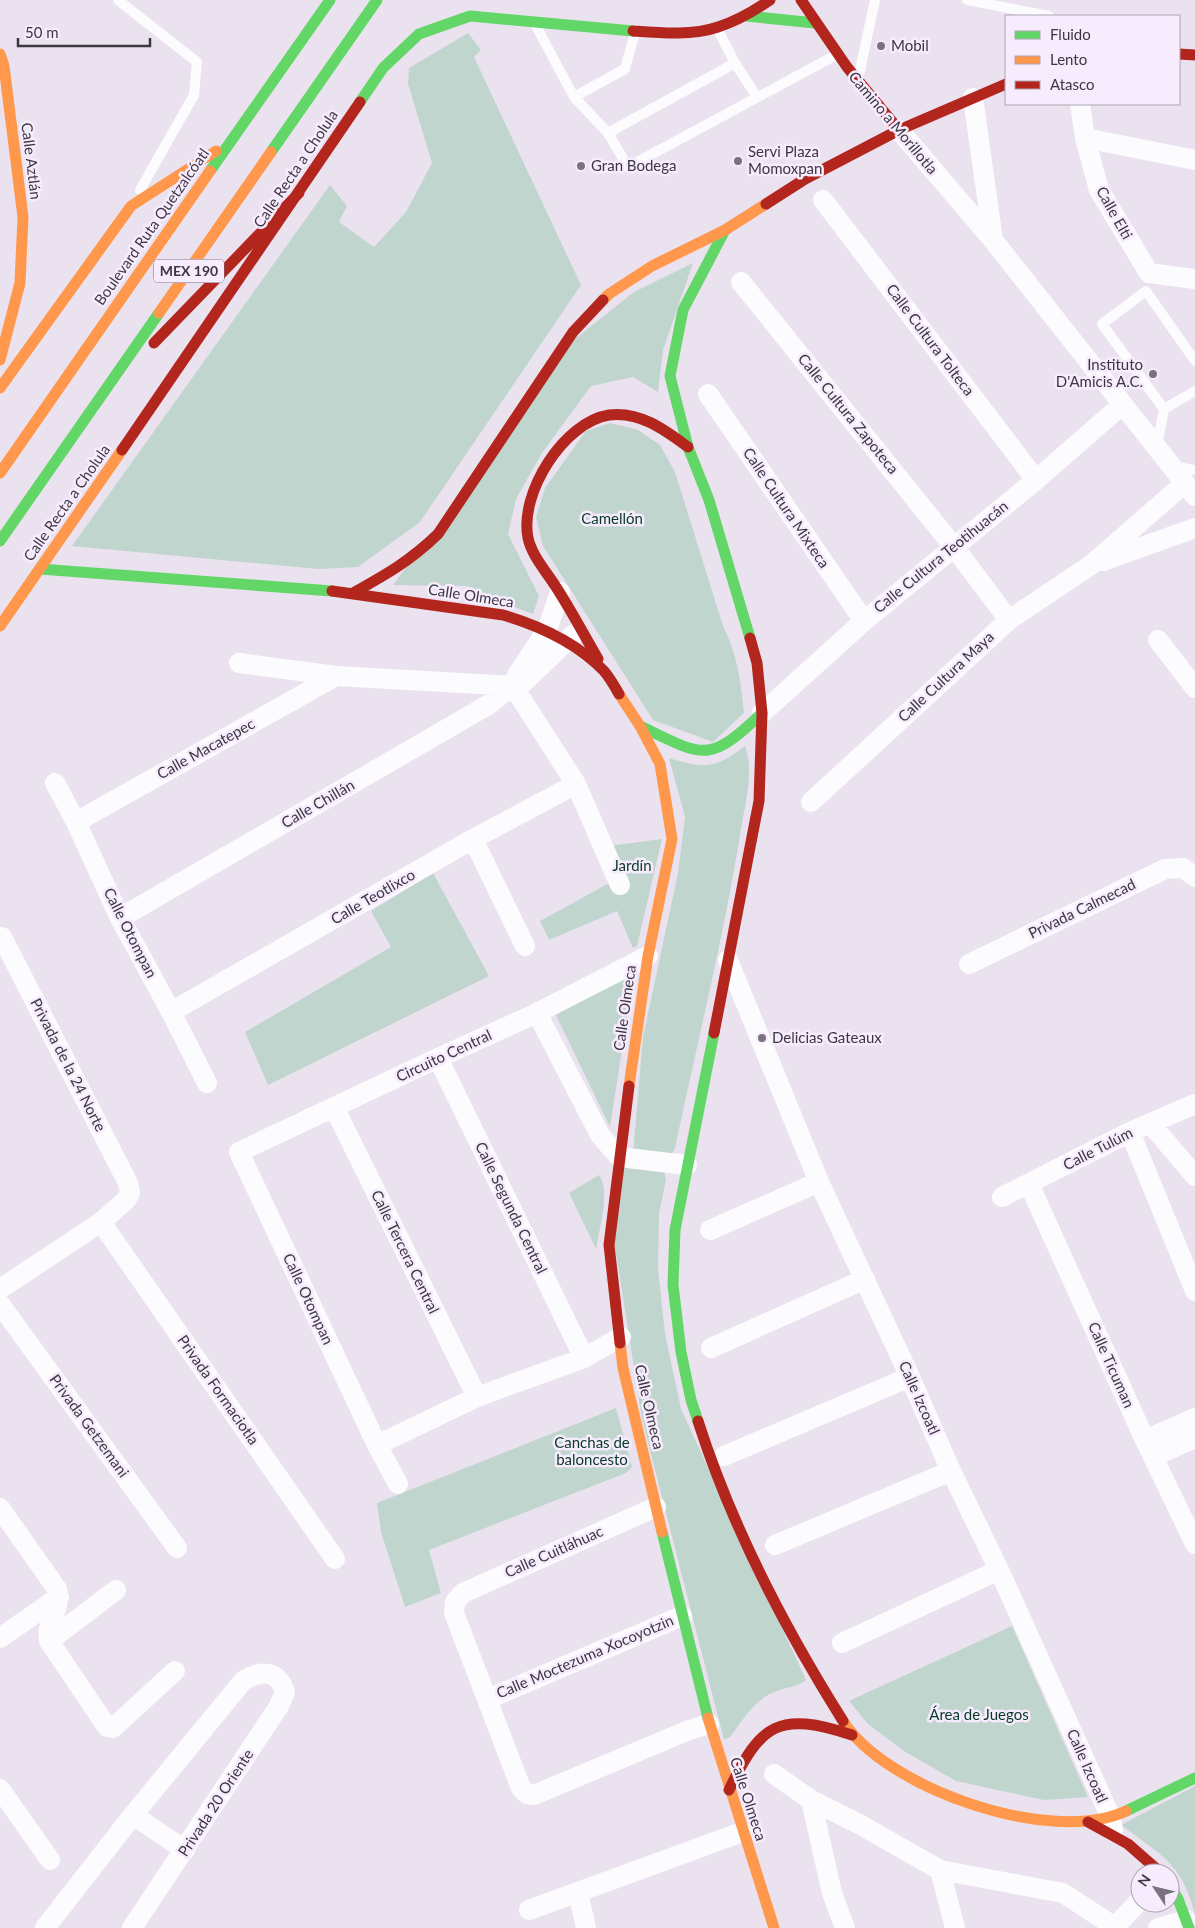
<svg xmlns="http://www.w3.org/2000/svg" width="1195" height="1928" font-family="Lato,sans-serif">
<rect width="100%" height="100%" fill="#ebe2ef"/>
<!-- park -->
<path fill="#c1d5cf" d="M 468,33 L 481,50 L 474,57 L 581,285 L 420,522 L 358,567 L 318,569 L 72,546 L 330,185 L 347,206 L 339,222 L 374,247 L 406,212 L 432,163 L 408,84 L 409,68 Z
M 693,263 L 663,350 L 658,392 L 633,377 L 591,386 L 542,453 L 516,499 L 508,534 L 539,596 L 533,614 L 493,599 L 467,586 L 393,585 L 576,338 L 634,292 Z
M 610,423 L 638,430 L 660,445 L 675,472 L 723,626 C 737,653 741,682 744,713 L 713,742 L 653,720 L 543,546 L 536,517 L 545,488 L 586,431 Z
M 745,746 C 755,773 744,807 740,835 C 723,940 697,1044 675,1148 L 670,1157 L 633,1154 L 643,1037 L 678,873 L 685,817 L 669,758 C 705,769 715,769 745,746 Z
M 662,839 L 637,946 L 633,948 L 617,911 L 549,940 L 540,921 L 613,881 L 602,847 Z
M 433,873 L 489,976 L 268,1085 L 245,1032 L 391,947 L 371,911 Z
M 629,977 L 633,979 L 610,1127 L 555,1013 Z
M 624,1165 L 663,1168 L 666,1179 L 659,1214 L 658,1269 L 665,1334 L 681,1409 L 806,1680 C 797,1687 787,1687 777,1691 C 755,1698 743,1720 730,1737 L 724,1740 L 642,1419 L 613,1234 Z
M 599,1175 C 611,1191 599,1230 596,1249 L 569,1193 Z
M 616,1408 L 632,1467 L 626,1473 L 429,1550 L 441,1593 L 405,1607 L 381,1532 L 377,1503 Z
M 1012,1626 L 1088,1797 L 1044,1800 L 956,1781 L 904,1751 L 868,1724 L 849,1701 Z
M 1195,1786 L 1195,1914 C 1191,1900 1186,1885 1177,1872 C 1163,1853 1139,1839 1121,1825 Z"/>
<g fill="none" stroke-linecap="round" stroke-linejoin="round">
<!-- lane -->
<path stroke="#fcfbfd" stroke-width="10" d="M 118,0 L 197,62 L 194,95 L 140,190
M 967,0 L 1049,16
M 535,24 L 574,97 L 608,133 L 628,167 L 836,55
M 735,63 L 757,97
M 859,75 L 875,0
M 574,97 L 625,69 L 635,32
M 608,133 L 735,63 L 717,28
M 1164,409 L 1195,391
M 1157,446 L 1164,409 L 1102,324 L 1146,291 L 1195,361
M 1173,466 L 1195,470"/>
<!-- street -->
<path stroke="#fcfbfd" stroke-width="20" d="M 973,98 L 993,240
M 1080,104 L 1085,138 L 1099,190 L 1149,273 L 1195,279
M 899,130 L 993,240 L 1195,496
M 1085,138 L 1195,160
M 823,200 L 1036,480
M 741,282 L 954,547 L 1009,620
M 708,394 L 864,621
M 1103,561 L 1195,528
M 1158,640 L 1195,688
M 239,663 L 336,676 L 513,686
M 514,684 L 517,675 L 547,630 L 560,592
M 513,686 L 576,784 L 620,885
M 762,713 L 864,621 L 1036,480 L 1123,404
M 55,783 L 76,822 L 120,918 L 171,1012 L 207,1083
M 811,802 L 1009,620 L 1091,565 L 1185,483
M 76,822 L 336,676
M 473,839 L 525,946
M 120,918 L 488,705 L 513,686 L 523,683 L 574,634
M 728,960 L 819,1182 L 910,1377 L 951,1471 L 999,1570 L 1111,1818 L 1113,1831
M 969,964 L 1165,869 L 1183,868 L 1195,877
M 171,1012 L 473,839 L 576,784
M 537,1013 L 600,1135 L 619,1157 L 687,1165
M 438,1058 L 584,1358
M 334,1107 L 477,1397
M 1150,1123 L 1195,1176
M 1130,1132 L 1195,1291
M 1029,1184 L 1145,1440 L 1195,1544
M 1002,1197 L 1130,1132 L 1195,1104
M 101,1222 L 335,1559
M 710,1230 L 819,1182
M 0,1289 L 101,1222 L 126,1200 L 130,1193 L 128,1183 L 2,937
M 0,1304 L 177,1548
M 711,1348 L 865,1279
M 1145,1440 L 1195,1418
M 377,1445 L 477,1397 L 584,1358 L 621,1337
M 724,1456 L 910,1377
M 1153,1457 L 1195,1438
M 398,1484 L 377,1445 L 239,1152 L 438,1058 L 537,1013 L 648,956
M 656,1507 L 463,1593 L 455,1602 L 454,1613 L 521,1788 L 527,1794 L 534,1795 L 689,1730 L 709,1724
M 0,1508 L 57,1589 C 62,1611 45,1622 49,1641 L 107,1727 L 113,1728 L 175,1671
M 775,1545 L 951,1471
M 0,1638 L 59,1597
M 49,1641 L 116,1590
M 842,1643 L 999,1570
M 488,1699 L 682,1616
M 774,1774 L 811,1800 L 859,1824 L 940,1870 L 1063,1893 L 1115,1927
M 0,1789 L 50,1860
M 811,1800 L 832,1893 L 845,1928
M 133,1815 L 185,1850
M 940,1870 L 955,1928
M 578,1892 L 586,1928
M 529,1910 L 742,1832
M 1115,1927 L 1140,1900
M 45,1928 L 133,1815 L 243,1681 C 260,1670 278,1669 285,1692 L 279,1706 L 132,1928
M 1158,1928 L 1186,1920"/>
<!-- fast -->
<path stroke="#63d668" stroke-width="11" d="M 746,16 L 815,23
M 360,102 L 383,68 L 419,34 L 470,16 L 633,31
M 271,152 L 377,0
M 210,171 L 330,0
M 725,230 L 683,310 L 670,376 L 688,447 L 709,500 L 750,638
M 0,541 L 159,313
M 40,569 L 332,591
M 640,726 C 703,756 708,765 762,713
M 698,1421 L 691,1400 L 681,1352 L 673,1285 L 675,1230 L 714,1033
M 662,1532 L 708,1718
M 1126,1811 L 1195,1778
M 1170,1885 L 1178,1899 L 1189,1928"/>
<!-- slow -->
<path stroke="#ff974d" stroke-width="11" d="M 0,54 L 4,66 L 23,217 L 20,283 L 0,360
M 603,300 L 609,294 L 652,266 L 725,230 L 766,204
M 159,313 L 271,152
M 0,388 L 131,206 L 216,151
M 0,473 L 210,171
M 0,626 L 122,450
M 619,694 L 640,726 L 660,764 L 672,839 L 648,956 L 629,1086
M 620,1343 L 623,1368 L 662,1532
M 708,1718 L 774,1928
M 843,1721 C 886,1789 1052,1846 1126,1811"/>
<!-- jam -->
<path stroke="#b3261e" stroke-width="11" d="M 801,0 L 847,67 L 899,130
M 633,31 C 660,33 692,36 718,27 C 737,21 754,11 770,0
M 1179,54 L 1195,55
M 766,204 L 805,179 L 899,130 L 1006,84
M 154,343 L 299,193
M 122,450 L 360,102
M 332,591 L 503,615 C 540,626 577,643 604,671 C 610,678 615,687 619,694
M 353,593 C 387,574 410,561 438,534 L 573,332 L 603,300
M 598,659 C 584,635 571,610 556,587 C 546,571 532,556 528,538 C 519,493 564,422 609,415 C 640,411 665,430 688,447
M 714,1033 L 759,801 L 762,713 L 757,663 L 750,638
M 620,1343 L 609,1245 L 629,1086
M 698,1421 C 732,1528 784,1627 843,1721
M 729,1790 C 761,1723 779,1711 852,1735
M 1088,1822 L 1128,1844 L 1161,1873"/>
</g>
<!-- markers -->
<g fill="#7a737d" stroke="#f7ecfe" stroke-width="2">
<circle cx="881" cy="46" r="5"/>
<circle cx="738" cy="161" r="5"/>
<circle cx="581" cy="166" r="5"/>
<circle cx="1153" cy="374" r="5"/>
<circle cx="762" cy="1038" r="5"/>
</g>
<g text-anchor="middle" stroke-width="5" stroke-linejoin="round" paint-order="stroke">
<!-- shield labels -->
<rect fill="#f7ecfe" stroke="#756d79" stroke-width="1" x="154" y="259.5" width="70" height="23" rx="4"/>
<g font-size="14" font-weight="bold" fill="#3d3740">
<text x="189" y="276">MEX 190</text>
</g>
<!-- poi labels -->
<g font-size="15" fill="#3d3740" stroke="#f7ecfe" text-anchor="start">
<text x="891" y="51">Mobil</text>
<text x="748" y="157">Servi Plaza<tspan x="748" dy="17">Momoxpan</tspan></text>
<text x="591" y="171">Gran Bodega</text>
<text x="1143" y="370" text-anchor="end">Instituto<tspan x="1143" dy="17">D'Amicis A.C.</tspan></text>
<text x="772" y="1043">Delicias Gateaux</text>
</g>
<!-- street labels -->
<g font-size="15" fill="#3d3740" stroke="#f7ecfe">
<text transform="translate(893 123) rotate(50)" y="5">Camino a Morillotla</text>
<text transform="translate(31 161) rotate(83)" y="5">Calle Aztlán</text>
<text transform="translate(296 169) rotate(-56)" y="5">Calle Recta a Cholula</text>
<text transform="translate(1114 213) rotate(61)" y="5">Calle Elti</text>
<text transform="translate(152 227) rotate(-55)" y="5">Boulevard Ruta Quetzalcóatl</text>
<text transform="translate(930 340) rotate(53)" y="5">Calle Cultura Tolteca</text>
<text transform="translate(848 414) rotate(51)" y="5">Calle Cultura Zapoteca</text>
<text transform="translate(67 503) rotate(-55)" y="5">Calle Recta a Cholula</text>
<text transform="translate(786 508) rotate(56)" y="5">Calle Cultura Mixteca</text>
<text transform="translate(941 557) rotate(-39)" y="5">Calle Cultura Teotihuacán</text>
<text transform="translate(471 596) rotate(9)" y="5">Calle Olmeca</text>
<text transform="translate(946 677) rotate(-43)" y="5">Calle Cultura Maya</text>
<text transform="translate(206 749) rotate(-29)" y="5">Calle Macatepec</text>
<text transform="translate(318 804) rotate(-30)" y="5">Calle Chillán</text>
<text transform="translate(373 897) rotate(-30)" y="5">Calle Teotlixco</text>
<text transform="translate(1082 909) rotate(-26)" y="5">Privada Calmecad</text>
<text transform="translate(130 933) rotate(63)" y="5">Calle Otompan</text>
<text transform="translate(625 1008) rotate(-82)" y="5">Calle Olmeca</text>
<text transform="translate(444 1056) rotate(-25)" y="5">Circuito Central</text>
<text transform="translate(68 1065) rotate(63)" y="5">Privada de la 24 Norte</text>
<text transform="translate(1098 1149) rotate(-27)" y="5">Calle Tulúm</text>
<text transform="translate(511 1208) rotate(64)" y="5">Calle Segunda Central</text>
<text transform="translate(405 1252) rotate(64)" y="5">Calle Tercera Central</text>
<text transform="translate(308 1299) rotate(65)" y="5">Calle Otompan</text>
<text transform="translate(1111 1365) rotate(66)" y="5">Calle Ticuman</text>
<text transform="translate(218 1390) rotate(55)" y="5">Privada Formaciotla</text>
<text transform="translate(919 1398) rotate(66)" y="5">Calle Izcoatl</text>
<text transform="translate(649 1407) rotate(77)" y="5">Calle Olmeca</text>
<text transform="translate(89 1426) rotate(54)" y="5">Privada Getzemani</text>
<text transform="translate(554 1552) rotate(-24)" y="5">Calle Cuitláhuac</text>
<text transform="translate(585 1657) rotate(-23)" y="5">Calle Moctezuma Xocoyotzin</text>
<text transform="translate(1087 1766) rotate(66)" y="5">Calle Izcoatl</text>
<text transform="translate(748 1799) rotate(72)" y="5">Calle Olmeca</text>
<text transform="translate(216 1803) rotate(-57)" y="5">Privada 20 Oriente</text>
</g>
<!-- park labels -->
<g font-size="15" fill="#063a28" stroke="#f7ecfe">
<text x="612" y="524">Camellón</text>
<text x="632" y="871">Jardín</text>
<text x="592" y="1448">Canchas de<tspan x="592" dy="17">baloncesto</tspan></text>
<text x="979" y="1720">Área de Juegos</text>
</g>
</g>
<!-- legend -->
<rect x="1005" y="15" width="175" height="90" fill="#f7ecfe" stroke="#ada4b2"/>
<rect x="1015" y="31" width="25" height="8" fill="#63d668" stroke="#ada4b2"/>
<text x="1050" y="40" font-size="15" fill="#3d3740">Fluido</text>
<rect x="1015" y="56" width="25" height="8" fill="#ff974d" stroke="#ada4b2"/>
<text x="1050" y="65" font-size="15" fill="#3d3740">Lento</text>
<rect x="1015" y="81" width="25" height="8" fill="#b3261e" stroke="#ada4b2"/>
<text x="1050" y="90" font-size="15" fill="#3d3740">Atasco</text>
<!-- north arrow -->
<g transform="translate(1155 1888) rotate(305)"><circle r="24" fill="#f7ecfe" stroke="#ada4b2"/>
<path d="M0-4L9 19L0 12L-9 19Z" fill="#7a737d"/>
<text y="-8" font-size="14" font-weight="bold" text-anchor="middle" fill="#3d3740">N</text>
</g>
<!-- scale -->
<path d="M18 38v8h132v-8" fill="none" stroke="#3d3740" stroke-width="2.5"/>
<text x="25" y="38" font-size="15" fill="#3d3740" stroke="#f7ecfe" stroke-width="4" paint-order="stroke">50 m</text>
</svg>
